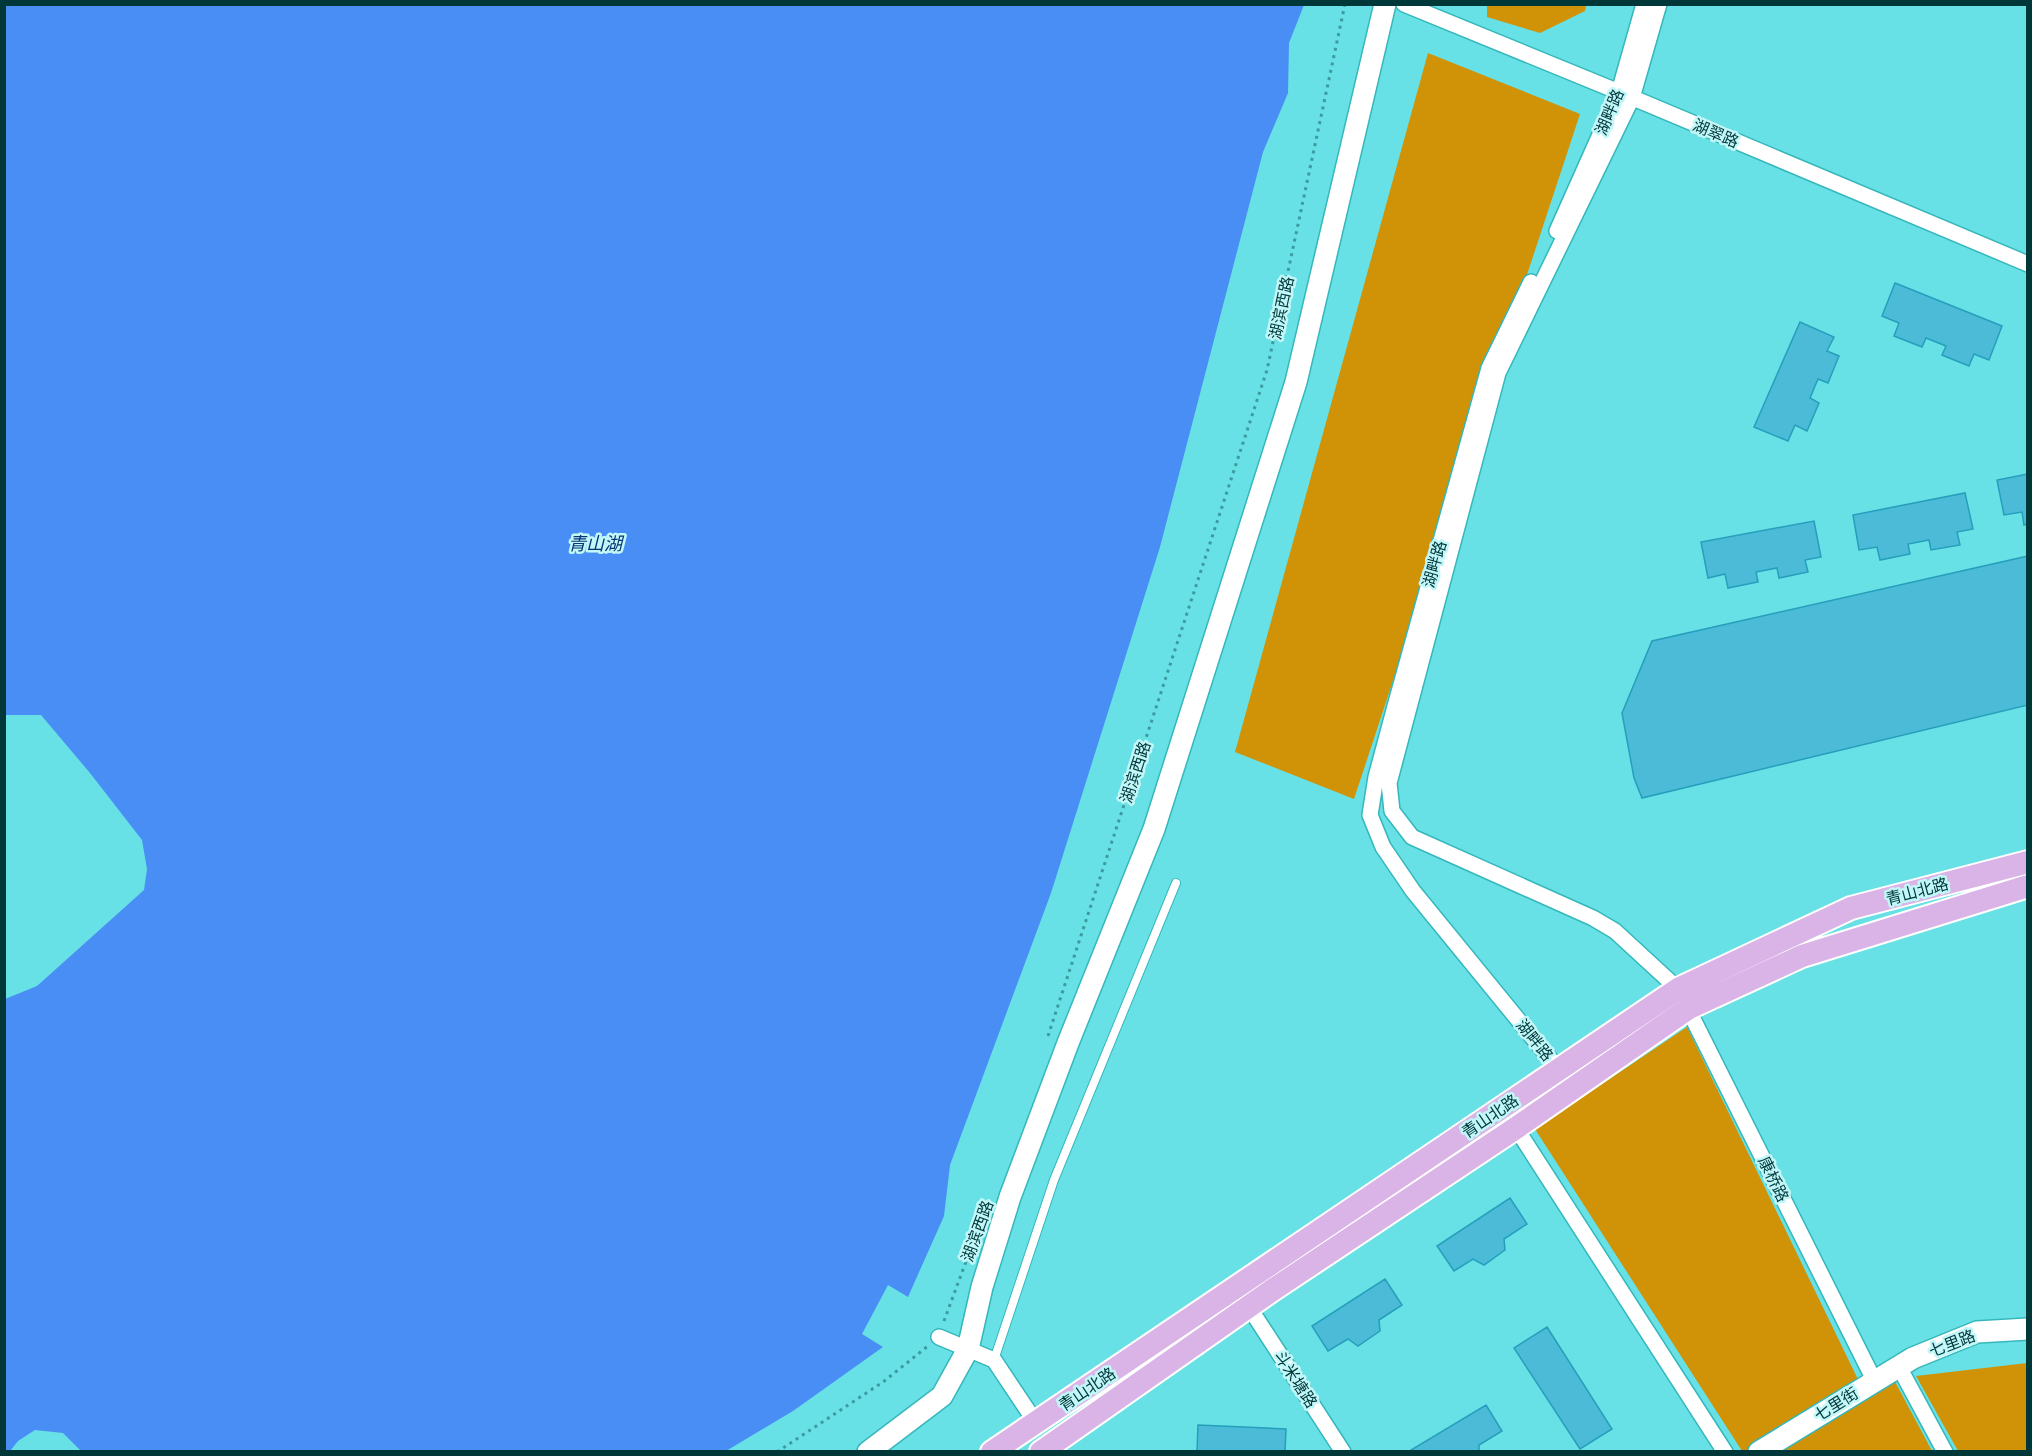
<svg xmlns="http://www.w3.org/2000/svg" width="2032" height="1456" font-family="'IBM Plex Serif','Noto Sans SC',serif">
<rect width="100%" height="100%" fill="#67e1e5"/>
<!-- green -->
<path fill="#d09207" d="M 1487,5 L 1487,4 L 1586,5 L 1585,11 L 1540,33 L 1487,17 Z
M 1428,53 L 1580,114 L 1354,799 L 1235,752 Z
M 1687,1027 L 1866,1396 L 1893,1378 L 1932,1451 L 1742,1451 L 1535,1129 Z
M 2027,1363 L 2027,1451 L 1958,1451 L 1916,1376 Z"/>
<!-- water -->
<path fill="#498ef4" d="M 5,4 L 1304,5 L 1289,43 L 1288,93 L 1263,152 L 1160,547 L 1051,893 L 950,1165 L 944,1216 L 908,1297 L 888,1285 L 862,1334 L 883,1347 L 793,1411 L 726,1451 L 82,1452 L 63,1433 L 35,1430 L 18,1441 L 10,1451 L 5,1451 L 5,999 L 37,986 L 144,890 L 147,869 L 142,840 L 90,773 L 41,715 L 5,715 Z"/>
<!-- building -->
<path fill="#4bbbd8" stroke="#259fbb" stroke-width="1.5" d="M 1895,283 L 2002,326 L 1989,360 L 1974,354 L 1969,366 L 1942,355 L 1946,346 L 1926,338 L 1922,347 L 1894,336 L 1899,323 L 1882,316 Z
M 1800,322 L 1834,337 L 1827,351 L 1839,356 L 1828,383 L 1818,379 L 1810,398 L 1819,403 L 1807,431 L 1795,425 L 1788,441 L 1754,427 Z
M 2028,474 L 2028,524 L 2024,525 L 2022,512 L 2004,515 L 1997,480 Z
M 1965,493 L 1973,529 L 1957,532 L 1960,545 L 1931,550 L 1929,540 L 1908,544 L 1910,554 L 1880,560 L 1877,547 L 1859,550 L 1853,515 Z
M 1814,521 L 1821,557 L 1805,560 L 1808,572 L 1779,578 L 1777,568 L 1756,572 L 1758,582 L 1728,588 L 1725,574 L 1708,578 L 1701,542 Z
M 2028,556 L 2028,705 L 1642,798 L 1634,778 L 1622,713 L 1652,641 Z
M 1510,1198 L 1527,1224 L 1504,1239 L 1505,1250 L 1484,1265 L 1473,1259 L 1454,1271 L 1437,1246 Z
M 1385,1279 L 1402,1305 L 1379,1320 L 1380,1331 L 1358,1346 L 1348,1339 L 1328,1351 L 1312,1326 Z
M 1547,1327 L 1612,1429 L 1580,1449 L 1514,1348 Z
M 1486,1405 L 1502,1431 L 1479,1445 L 1479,1452 L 1412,1452 L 1411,1450 Z
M 1198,1425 L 1286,1429 L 1285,1452 L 1197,1452 Z"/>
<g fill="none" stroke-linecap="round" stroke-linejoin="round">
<!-- lane casing -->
<g stroke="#35b7bb" stroke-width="10">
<path id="lane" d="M 994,1360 L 1054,1180 L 1176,883"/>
</g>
<!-- street casing -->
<g stroke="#35b7bb" stroke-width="18">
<path id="street" d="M 1404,4 L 1619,92 L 2028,264
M 1659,4 L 1632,98 L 1498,373 L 1389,783 L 1392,811 L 1412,837 L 1593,918 L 1615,931 L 1678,989 L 1874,1380
M 1557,231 L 1619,92 L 1644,4
M 1531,282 L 1489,368 L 1394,710 L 1376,777 L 1370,815 L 1383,847 L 1413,891 L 1564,1076
M 1516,1128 L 1725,1452
M 1249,1307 L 1343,1452
M 939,1337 L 994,1360 L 1036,1423
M 1898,1365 L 1945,1452"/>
</g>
<!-- secondary casing -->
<g stroke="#35b7bb" stroke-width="24">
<path id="secondary" d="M 868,1452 L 942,1396 L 968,1349 L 982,1287 L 1010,1197 L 1068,1043 L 1154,829 L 1296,382 L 1385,4
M 1759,1452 L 1913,1358 L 1977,1332 L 2028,1329"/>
</g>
<!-- primary casing -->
<g stroke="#fff" stroke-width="26">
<path id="primary" d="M 992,1452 L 1678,989 L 1851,908 L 2028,862
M 1041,1452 L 1271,1291 L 1516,1128 L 1689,1008 L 1802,956 L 2028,886"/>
</g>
<!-- path -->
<path stroke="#3c9b9e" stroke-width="3" stroke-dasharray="3 4.5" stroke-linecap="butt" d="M 1048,1036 L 1267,370 L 1345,4
M 944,1321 L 978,1229
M 777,1452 L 883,1382 L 928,1346"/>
<!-- lane -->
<use href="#lane" stroke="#fff" stroke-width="8"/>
<!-- street -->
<use href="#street" stroke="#fff" stroke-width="15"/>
<!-- secondary -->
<use href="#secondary" stroke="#fff" stroke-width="21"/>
<!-- primary -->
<use href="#primary" stroke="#dab4e6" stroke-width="22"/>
</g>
<g text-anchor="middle" stroke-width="5" stroke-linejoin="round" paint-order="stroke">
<!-- street labels -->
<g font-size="16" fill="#00383a" stroke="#c2f7f9">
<text transform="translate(1609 112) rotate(-67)" y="6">湖畔路</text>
<text transform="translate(1716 133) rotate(23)" y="6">湖翠路</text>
<text transform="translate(1281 308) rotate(-78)" y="6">湖滨西路</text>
<text transform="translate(1434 564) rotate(-74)" y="6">湖畔路</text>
<text transform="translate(1135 772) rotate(-72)" y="6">湖滨西路</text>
<text transform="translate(1917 891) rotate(-15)" y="6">青山北路</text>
<text transform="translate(1535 1040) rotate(51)" y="6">湖畔路</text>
<text transform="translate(1490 1116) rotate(-34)" y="6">青山北路</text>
<text transform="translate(1774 1179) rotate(64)" y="6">康桥路</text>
<text transform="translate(977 1231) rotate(-70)" y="6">湖滨西路</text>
<text transform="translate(1952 1343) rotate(-21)" y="6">七里路</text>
<text transform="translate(1296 1379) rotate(57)" y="6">斗米塘路</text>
<text transform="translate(1087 1389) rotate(-34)" y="6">青山北路</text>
<text transform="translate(1836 1404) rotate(-32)" y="6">七里街</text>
</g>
<!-- water labels -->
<g font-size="18" font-style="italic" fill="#073574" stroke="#c2f7f9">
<text x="595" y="550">青山湖</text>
</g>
</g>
<!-- border -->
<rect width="2032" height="1456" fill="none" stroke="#00383a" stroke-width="12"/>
</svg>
